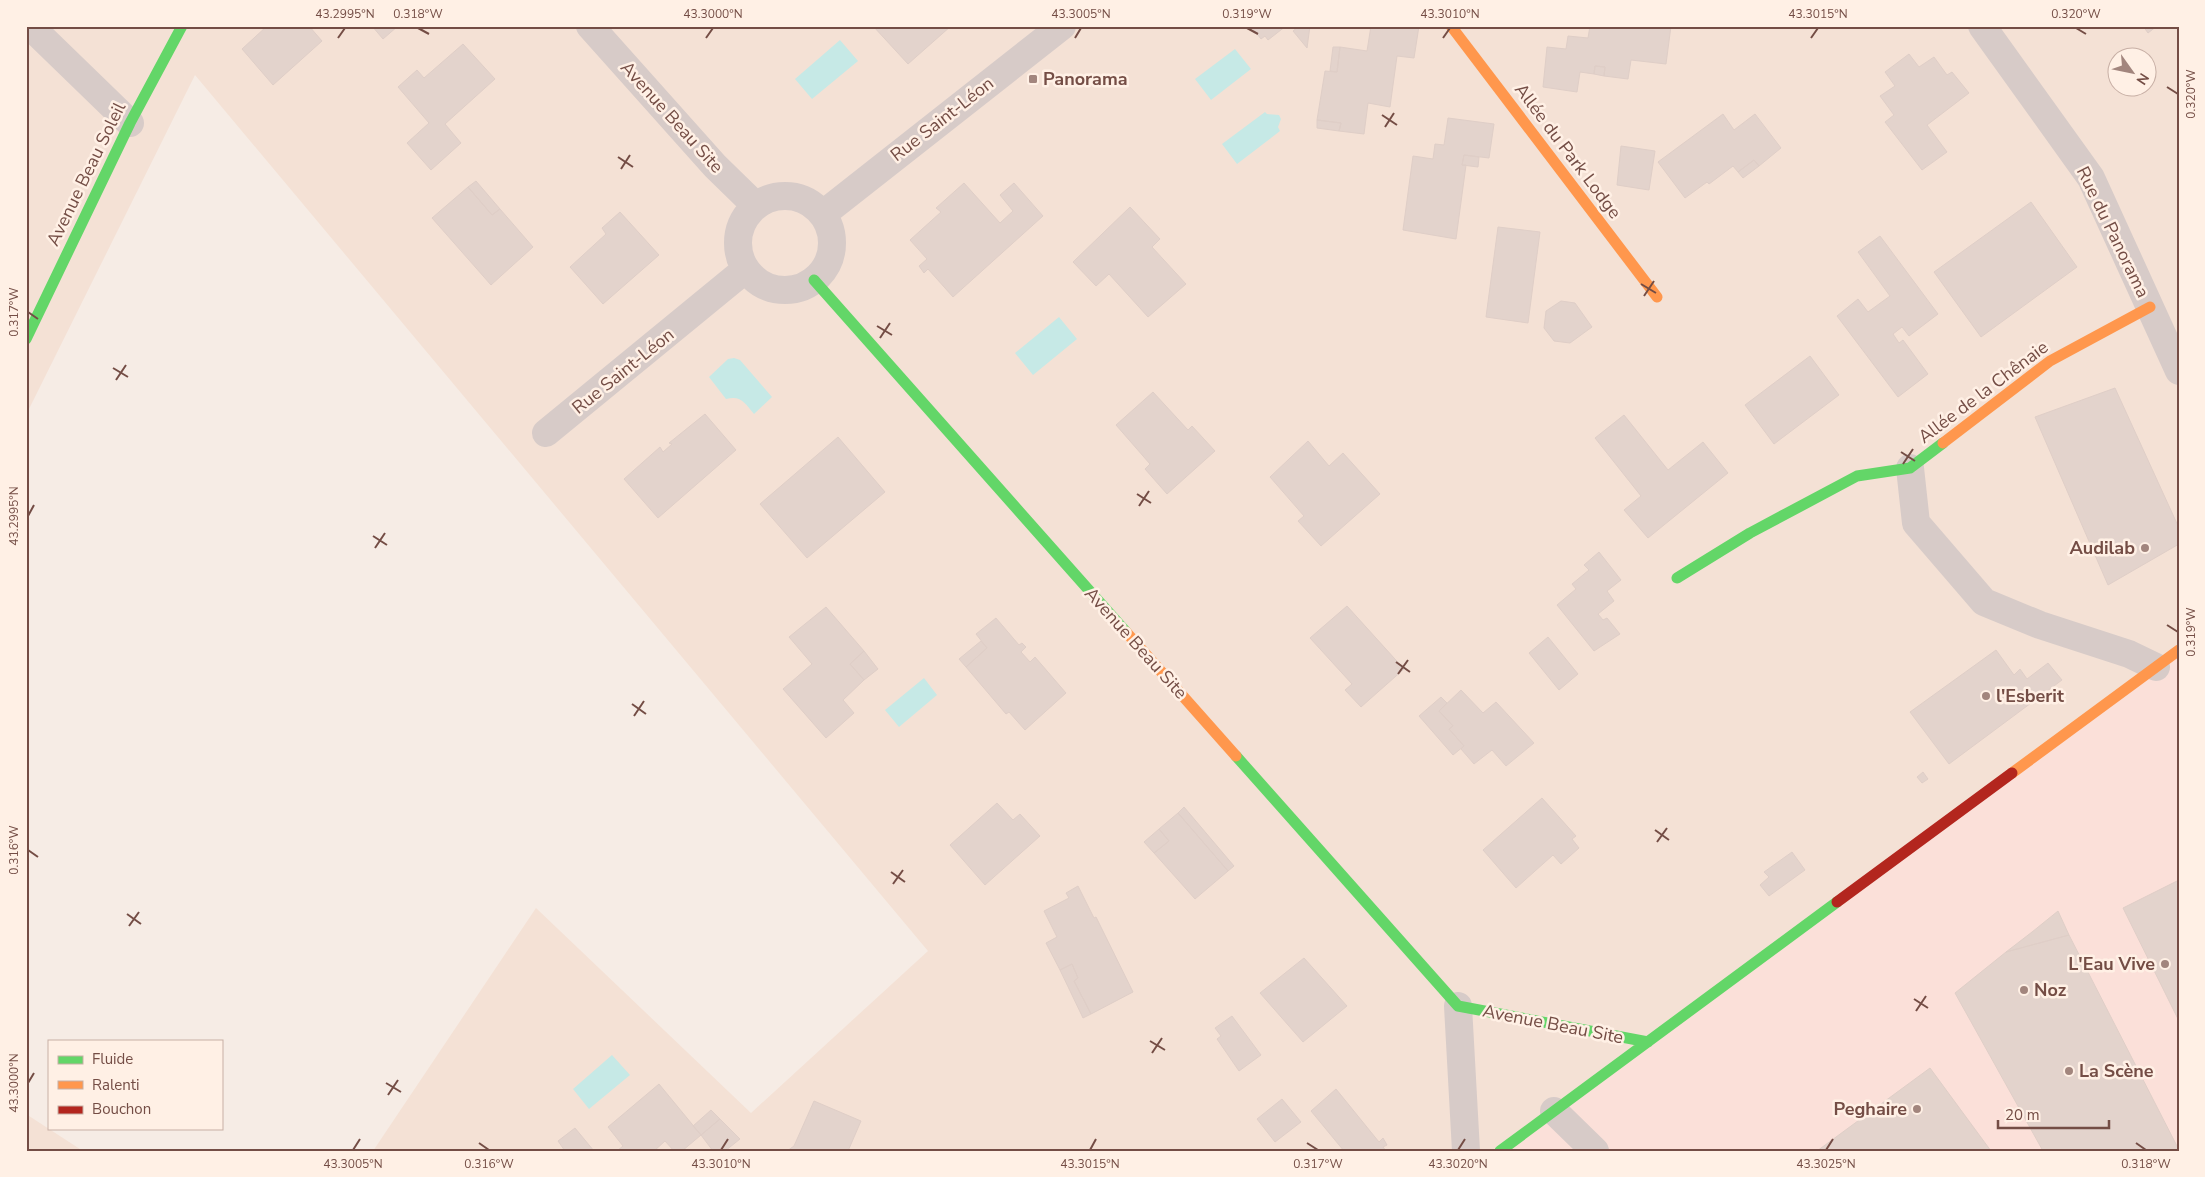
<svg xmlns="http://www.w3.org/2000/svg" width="2205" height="1177" font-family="'Nunito Sans',sans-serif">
<rect width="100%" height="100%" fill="#f6ece5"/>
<!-- residential -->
<path fill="#f4e1d5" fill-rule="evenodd" d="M 26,26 L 2179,26 L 2179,650 L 1500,1151 L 373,1151 L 536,908 L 751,1113 L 928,951 L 195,75 L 26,415 ZM 2118,58 L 2148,58 L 2148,88 L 2118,88 Z
M 26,1114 L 83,1151 L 26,1151 Z"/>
<!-- commercial -->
<path fill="#fbe0d9" d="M 2179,650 L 2179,1151 L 1500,1151 Z"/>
<!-- water -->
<path fill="#c6e9e6" d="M 840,40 L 858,61 L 812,99 L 795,79 Z
M 1235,49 L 1251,69 L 1211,100 L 1195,79 Z
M 1265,112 L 1267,114 L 1279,115 L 1281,119 L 1278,127 L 1280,131 L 1237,164 L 1222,144 Z
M 1059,317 L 1077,339 L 1033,375 L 1015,353 Z
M 734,358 L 740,360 L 772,397 L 754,414 C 745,403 741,395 726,399 L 709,377 L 728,359 Z
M 924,678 L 937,695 L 899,727 L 885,710 Z
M 612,1055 L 630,1075 L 589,1109 L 573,1089 Z"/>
<!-- building -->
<path fill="#e3d3cc" stroke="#dfcec7" d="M 267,26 L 309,26 L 322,41 L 273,85 L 242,49 Z
M 372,26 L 398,26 L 383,39 Z
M 873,26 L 951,26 L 908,64 Z
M 1251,26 L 1286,26 L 1268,40 L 1265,36 L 1261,39 Z
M 1299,26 L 1310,26 L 1307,48 L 1293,31 Z
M 1371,26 L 1419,26 L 1414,58 L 1397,56 L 1390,107 L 1368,103 L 1364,134 L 1339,131 L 1341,123 L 1317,120 L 1325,71 L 1337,72 L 1340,47 L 1367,51 Z
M 1590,26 L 1671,26 L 1666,64 L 1631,60 L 1628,79 L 1604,76 L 1605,67 L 1595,66 L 1594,74 L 1580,72 L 1577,92 L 1543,87 L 1547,47 L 1566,49 L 1568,36 L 1588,38 Z
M 2143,26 L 2157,26 L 2148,33 Z
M 463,44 L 495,79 L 445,124 L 461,143 L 431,170 L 407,143 L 429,123 L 398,87 L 417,70 L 424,78 Z
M 1333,47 L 1340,47 L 1337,72 L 1330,71 Z
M 1909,54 L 1919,67 L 1934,57 L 1947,75 L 1952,72 L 1969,93 L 1927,125 L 1947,152 L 1922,170 L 1885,122 L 1894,115 L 1880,96 L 1895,86 L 1885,72 Z
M 1595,66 L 1605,67 L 1604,76 L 1594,74 Z
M 1723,114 L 1734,130 L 1755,114 L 1781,148 L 1759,166 L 1754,160 L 1738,172 L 1733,166 L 1709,184 L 1707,182 L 1685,198 L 1658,162 Z
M 1448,118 L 1494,124 L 1489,158 L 1464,155 L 1462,165 L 1466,165 L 1456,239 L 1403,230 L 1413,156 L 1433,159 L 1435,144 L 1444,145 Z
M 1317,120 L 1341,123 L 1339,131 L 1317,128 Z
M 1621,146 L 1655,151 L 1649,190 L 1617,185 Z
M 1464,155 L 1479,157 L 1478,167 L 1462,165 Z
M 1754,160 L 1759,166 L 1743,178 L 1738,172 Z
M 476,181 L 500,209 L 492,215 L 468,187 Z
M 964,183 L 1000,223 L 1013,211 L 1000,195 L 1014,183 L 1043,216 L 953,297 L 928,269 L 924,273 L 919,266 L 927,259 L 910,240 L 941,212 L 936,208 Z
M 468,187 L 492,215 L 500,209 L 533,247 L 491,285 L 432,218 Z
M 2031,202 L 2077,267 L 1981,337 L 1934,272 Z
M 1130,207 L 1160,239 L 1152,247 L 1186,284 L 1148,317 L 1109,274 L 1096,286 L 1073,262 Z
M 620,212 L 659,255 L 603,304 L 570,267 L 606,234 L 602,228 Z
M 1498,227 L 1540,232 L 1528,323 L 1486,317 Z
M 1880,236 L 1938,314 L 1909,336 L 1902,327 L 1893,334 L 1899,343 L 1903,340 L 1928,374 L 1898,397 L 1837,316 L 1858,299 L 1868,312 L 1890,296 L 1858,252 Z
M 1561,301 L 1575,303 L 1592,327 L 1570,343 L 1554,341 L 1544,328 L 1546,311 Z
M 1810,356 L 1839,395 L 1774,444 L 1745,405 Z
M 2115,388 L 2179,528 L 2179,544 L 2108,585 L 2035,417 Z
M 1153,392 L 1188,430 L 1192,426 L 1215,451 L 1167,494 L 1145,469 L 1150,464 L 1116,425 Z
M 705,414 L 736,450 L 658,518 L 624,479 L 660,447 L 663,452 L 672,444 L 669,443 Z
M 1624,415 L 1668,470 L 1703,442 L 1728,473 L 1648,538 L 1624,510 L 1641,496 L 1595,438 Z
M 838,437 L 885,492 L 807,558 L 760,504 Z
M 1308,441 L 1329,466 L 1343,453 L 1380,494 L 1321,546 L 1298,521 L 1304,516 L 1270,477 Z
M 1599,552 L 1621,580 L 1607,591 L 1614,601 L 1598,614 L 1603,620 L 1607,618 L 1620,634 L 1594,651 L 1557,605 L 1576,589 L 1572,584 L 1589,570 L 1584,565 Z
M 1347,606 L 1404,669 L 1361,707 L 1345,690 L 1352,684 L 1310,638 Z
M 826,607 L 864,651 L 850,664 L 864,680 L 843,700 L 854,713 L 826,738 L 783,689 L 812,664 L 789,637 Z
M 996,618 L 1019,645 L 1022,643 L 1026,647 L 1021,652 L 1030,662 L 1035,657 L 1066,693 L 1025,730 L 1009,712 L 1006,714 L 966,667 L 987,648 L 976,634 Z
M 1548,637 L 1578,674 L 1559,690 L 1529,653 Z
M 981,641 L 987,648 L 966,667 L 959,659 Z
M 1996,650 L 2014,675 L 2020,669 L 2027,679 L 2048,663 L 2062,680 L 1949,764 L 1910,712 Z
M 864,651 L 878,669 L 864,680 L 850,664 Z
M 1461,690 L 1483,713 L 1496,702 L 1534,743 L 1506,766 L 1492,750 L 1474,764 L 1461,749 L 1464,746 L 1449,729 L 1453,726 L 1439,711 Z
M 1441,697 L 1447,703 L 1439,711 L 1453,726 L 1449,729 L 1464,746 L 1453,755 L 1419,716 Z
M 1923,772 L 1928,779 L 1922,783 L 1917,777 Z
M 1542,798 L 1576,836 L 1572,839 L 1579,848 L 1561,864 L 1553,855 L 1516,888 L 1483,850 Z
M 997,803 L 1013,820 L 1020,814 L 1040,836 L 985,885 L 950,845 Z
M 1184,807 L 1234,866 L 1228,871 L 1178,813 Z
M 1178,813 L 1228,871 L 1195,899 L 1154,853 L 1169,841 L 1159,829 Z
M 1159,829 L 1169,841 L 1154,853 L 1144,842 Z
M 1792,852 L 1805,870 L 1769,896 L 1760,885 L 1769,877 L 1764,872 Z
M 2179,880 L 2179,1021 L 2123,908 Z
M 1078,886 L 1094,918 L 1096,917 L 1133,992 L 1091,1014 L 1074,981 L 1078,978 L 1072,964 L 1060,970 L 1046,943 L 1057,937 L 1044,911 L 1069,898 L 1066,893 Z
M 2058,911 L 2069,935 L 2006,952 L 2032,932 Z
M 2069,935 L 2179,1150 L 2178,1151 L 2043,1151 L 1955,993 L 2006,952 Z
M 1304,958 L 1347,1006 L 1303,1042 L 1260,993 Z
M 1072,964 L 1078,978 L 1074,981 L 1091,1014 L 1083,1018 L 1060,970 Z
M 1232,1016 L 1261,1055 L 1239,1071 L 1217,1039 L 1221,1036 L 1215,1028 Z
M 1930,1068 L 1991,1151 L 1817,1151 Z
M 659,1084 L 701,1135 L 682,1151 L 674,1151 L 665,1141 L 654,1151 L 617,1151 L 623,1146 L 608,1127 Z
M 1336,1089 L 1379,1142 L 1383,1138 L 1387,1145 L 1383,1147 L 1386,1151 L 1344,1151 L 1311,1111 Z
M 1282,1099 L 1301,1122 L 1275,1142 L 1257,1119 Z
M 814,1101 L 861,1121 L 848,1151 L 787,1151 L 794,1146 Z
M 711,1110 L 720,1119 L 701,1135 L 693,1126 Z
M 720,1119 L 740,1139 L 725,1151 L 713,1151 L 701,1135 Z
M 575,1128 L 594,1151 L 565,1151 L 558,1141 Z"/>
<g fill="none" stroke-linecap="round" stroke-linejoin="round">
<!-- street -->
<path stroke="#d7cbc8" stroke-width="28" d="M 30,26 L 130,123
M 590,26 L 715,166 L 756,206
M 1982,26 L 2091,178 L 2179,371
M738 243a47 47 0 1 1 94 0a47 47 0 1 1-94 0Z
M 823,214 L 1062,26
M 546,433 L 746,269
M 1910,468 L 1916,523 L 1984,602 L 2040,625 L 2129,654 L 2156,667
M 1458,1006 L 1466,1151
M 1554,1111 L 1595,1151"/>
<!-- fast -->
<path stroke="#63d668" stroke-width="11" d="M 814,280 L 1126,632
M 26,339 L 130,123 L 182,26
M 1677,578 L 1750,533 L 1857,476 L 1910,468 L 1943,443
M 1236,756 L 1458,1006 L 1648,1042
M 1500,1151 L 1837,902"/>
<!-- slow -->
<path stroke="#ff974d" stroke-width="11" d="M 1451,26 L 1657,297
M 1943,443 L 2050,361 L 2150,307
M 1126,632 L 1236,756
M 2012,773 L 2179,650"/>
<!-- jam -->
<path stroke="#b3261e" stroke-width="11" d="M 1837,902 L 2012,773"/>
</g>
<!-- ticks -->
<path fill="none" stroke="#744d45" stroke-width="2" d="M 418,28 L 429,34M 1247,28 L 1258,34M 2076,28 L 2086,34M 338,38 L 345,28M 706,38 L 713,28M 1075,38 L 1081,28M 1443,38 L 1450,28M 1811,38 L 1818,28M 2167,87 L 2178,94M 1382,115 L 1397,125M 1385,127 L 1394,113M 618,157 L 633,167M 621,169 L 630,155M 1641,284 L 1656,293M 1644,296 L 1654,281M 28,312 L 38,319M 877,326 L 892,335M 880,338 L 890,323M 113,368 L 128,377M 116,380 L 126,365M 1901,452 L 1915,461M 1903,464 L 1913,449M 1137,494 L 1151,503M 1139,506 L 1149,491M 28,516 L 34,505M 373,536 L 387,545M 375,548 L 385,533M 2167,625 L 2178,632M 1396,662 L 1410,672M 1398,674 L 1408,660M 632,704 L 646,714M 634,716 L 644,701M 1655,830 L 1669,840M 1657,842 L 1667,828M 28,850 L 38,857M 891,872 L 905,882M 893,884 L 903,870M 127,914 L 141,924M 129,926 L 139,912M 1914,999 L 1928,1008M 1916,1011 L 1926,996M 1150,1041 L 1165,1050M 1152,1053 L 1162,1038M 28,1083 L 34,1073M 386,1083 L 401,1092M 388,1095 L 398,1080M 479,1143 L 489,1150M 1307,1143 L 1318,1150M 2136,1143 L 2146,1150M 353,1150 L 360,1139M 721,1150 L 728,1139M 1090,1150 L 1096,1139M 1458,1150 L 1465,1139M 1826,1150 L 1833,1139"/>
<!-- markers -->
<g fill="#a2857d" stroke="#fff0e5" stroke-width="2">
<rect x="1028" y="74" width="10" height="10" rx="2.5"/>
<circle cx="2145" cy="548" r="5"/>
<circle cx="1986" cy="696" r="5"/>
<circle cx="2165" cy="964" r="5"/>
<circle cx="2024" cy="990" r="5"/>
<circle cx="2069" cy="1071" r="5"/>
<circle cx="1917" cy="1109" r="5"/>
</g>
<g text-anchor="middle" stroke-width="5" stroke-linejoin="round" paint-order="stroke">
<!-- poi labels -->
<g font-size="18" font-weight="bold" fill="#744d45" stroke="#fff0e5" text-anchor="start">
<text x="1043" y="85">Panorama</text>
<text x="2135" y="554" text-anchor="end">Audilab</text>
<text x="1996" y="702">l'Esberit</text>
<text x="2155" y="970" text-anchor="end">L'Eau Vive</text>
<text x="2034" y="996">Noz</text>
<text x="2079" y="1077">La Scène</text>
<text x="1907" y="1115" text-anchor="end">Peghaire</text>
</g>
<!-- street labels -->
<g font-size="18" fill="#744d45" stroke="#fff0e5">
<text transform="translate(672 117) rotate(48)" y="6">Avenue Beau Site</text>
<text transform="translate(942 119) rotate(-38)" y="6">Rue Saint-Léon</text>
<text transform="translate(1568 151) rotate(53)" y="6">Allée du Park Lodge</text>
<text transform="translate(86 174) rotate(-64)" y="6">Avenue Beau Soleil</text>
<text transform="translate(2113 232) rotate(64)" y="6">Rue du Panorama</text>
<text transform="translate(623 371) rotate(-39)" y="6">Rue Saint-Léon</text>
<text transform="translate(1983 392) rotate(-37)" y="6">Allée de la Chênaie</text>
<text transform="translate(1136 643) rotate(48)" y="6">Avenue Beau Site</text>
<text transform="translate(1553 1024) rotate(11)" y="6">Avenue Beau Site</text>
</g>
</g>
<!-- border -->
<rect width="2205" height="1177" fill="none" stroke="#fff0e5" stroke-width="55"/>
<!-- legend -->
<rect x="48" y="1040" width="175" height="90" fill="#fff0e5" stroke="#c7afa5"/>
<rect x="58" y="1056" width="25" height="8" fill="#63d668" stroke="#c7afa5"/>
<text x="92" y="1064" font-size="15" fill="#744d45">Fluide</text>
<rect x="58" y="1081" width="25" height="8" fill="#ff974d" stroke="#c7afa5"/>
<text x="92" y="1090" font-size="15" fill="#744d45">Ralenti</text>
<rect x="58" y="1106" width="25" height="8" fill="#b3261e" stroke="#c7afa5"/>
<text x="92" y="1114" font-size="15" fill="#744d45">Bouchon</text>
<!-- north arrow -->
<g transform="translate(2132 72) rotate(123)"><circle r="24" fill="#fff0e5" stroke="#c7afa5"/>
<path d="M0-4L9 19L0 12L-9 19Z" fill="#a2857d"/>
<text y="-8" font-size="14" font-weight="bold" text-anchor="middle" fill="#744d45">N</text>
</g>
<!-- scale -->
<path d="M1998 1120v8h111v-8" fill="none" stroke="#744d45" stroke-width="2.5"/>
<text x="2005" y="1120" font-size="15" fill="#744d45" stroke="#fff0e5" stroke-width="4" paint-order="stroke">20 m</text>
<rect x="28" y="28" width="2150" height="1122" fill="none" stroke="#744d45" stroke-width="2"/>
<g font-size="12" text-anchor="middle" fill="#744d45">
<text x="345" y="18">43.2995°N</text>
<text x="418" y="18">0.318°W</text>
<text x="713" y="18">43.3000°N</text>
<text x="1081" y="18">43.3005°N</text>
<text x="1247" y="18">0.319°W</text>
<text x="1450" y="18">43.3010°N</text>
<text x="1818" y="18">43.3015°N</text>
<text x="2076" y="18">0.320°W</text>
<text transform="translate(2191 94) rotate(-90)" y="4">0.320°W</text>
<text transform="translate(14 312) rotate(-90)" y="4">0.317°W</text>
<text transform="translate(14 516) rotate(-90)" y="4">43.2995°N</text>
<text transform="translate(2191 632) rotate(-90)" y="4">0.319°W</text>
<text transform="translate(14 850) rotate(-90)" y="4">0.316°W</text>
<text transform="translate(14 1083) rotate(-90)" y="4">43.3000°N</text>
<text x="353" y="1168">43.3005°N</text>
<text x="489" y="1168">0.316°W</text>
<text x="721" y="1168">43.3010°N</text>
<text x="1090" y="1168">43.3015°N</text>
<text x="1318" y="1168">0.317°W</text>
<text x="1458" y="1168">43.3020°N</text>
<text x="1826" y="1168">43.3025°N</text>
<text x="2146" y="1168">0.318°W</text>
</g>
</svg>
